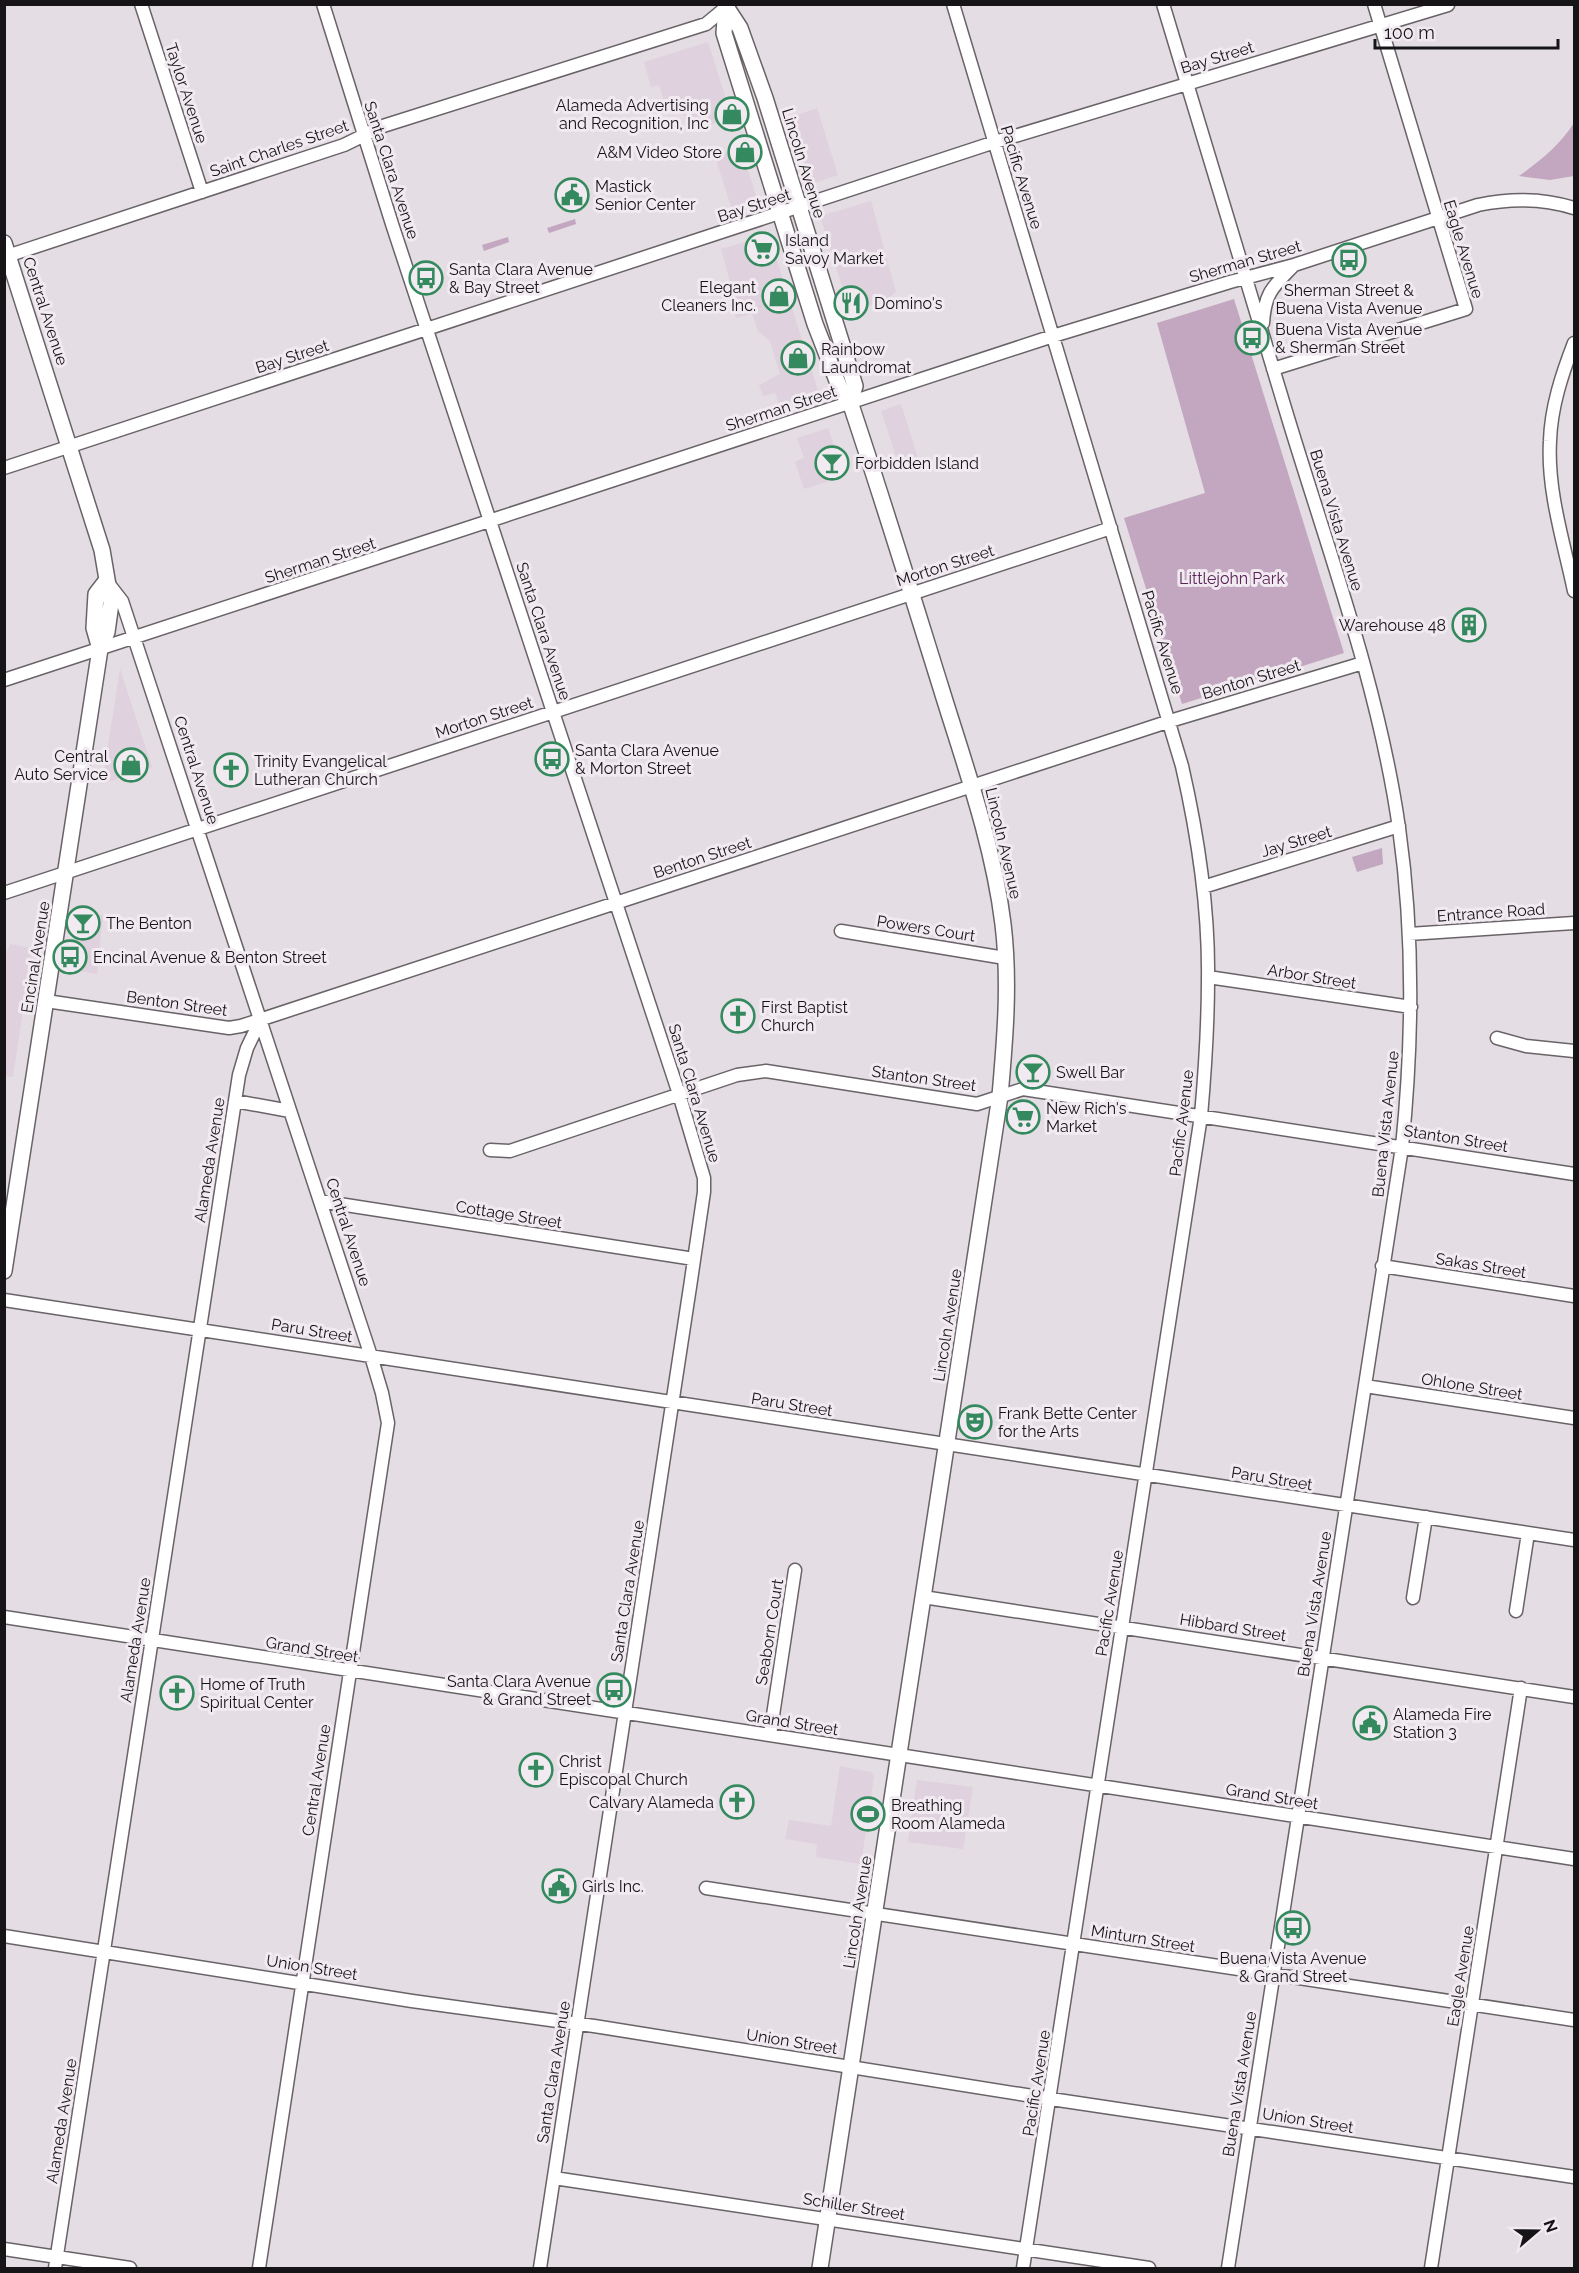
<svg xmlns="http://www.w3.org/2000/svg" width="1579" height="2273" font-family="Raleway,sans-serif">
<rect width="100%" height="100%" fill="#e4dde3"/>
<!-- built -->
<path fill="#dfd1dd" d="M 708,42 L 732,118 L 689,131 L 681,107 L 667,111 L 659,85 L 651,87 L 644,62 Z
M 817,108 L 838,175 L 811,184 L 790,118 Z
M 741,148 L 758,202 L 732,210 L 715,156 Z
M 871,201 L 896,292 L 886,300 L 850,312 L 820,216 Z
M 769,235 L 819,394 L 780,407 L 775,393 L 763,396 L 759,385 L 780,374 L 770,341 L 758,331 L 752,314 L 736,318 L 732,306 L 736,303 L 721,249 Z
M 901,404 L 918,458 L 899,465 L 881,411 Z
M 828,428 L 845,476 L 804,489 L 795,462 L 804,458 L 797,438 Z
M 120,669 L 152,767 L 102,784 Z
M 82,913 L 103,915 L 97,974 L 73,970 Z
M 10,944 L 32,948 L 13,1077 L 4,1076 L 4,958 Z
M 840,1766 L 871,1772 L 874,1776 L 861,1864 L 816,1857 L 817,1844 L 785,1839 L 789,1820 L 831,1826 Z
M 917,1780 L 973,1787 L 963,1849 L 908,1842 Z"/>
<!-- green -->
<path fill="#c3a6c0" d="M 1574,123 L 1574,176 L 1550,180 L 1519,176 C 1540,161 1560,145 1574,123 Z
M 575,219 L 576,224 L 549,233 L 547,228 Z
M 508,237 L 509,242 L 484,251 L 482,245 Z
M 1234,299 L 1344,653 L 1182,704 L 1124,518 L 1205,493 L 1157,323 Z
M 1382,848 L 1383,864 L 1357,872 L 1352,857 Z"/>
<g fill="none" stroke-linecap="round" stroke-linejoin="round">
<!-- minor casing -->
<g stroke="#696368" stroke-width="15">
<path id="minor" d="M 141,4 L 202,192
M 323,4 L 392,224 L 679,1094 L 704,1178 L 704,1192 L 690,1287 L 540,2268
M 953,4 L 1182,766 C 1198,836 1209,907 1208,979 C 1208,1025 1205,1071 1201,1116 L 1023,2268
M 1163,4 C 1205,142 1246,280 1288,418 C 1329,553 1379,688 1399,828 C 1414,934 1413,1041 1402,1147 L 1228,2268
M 4,257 L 344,145 L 383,126 L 706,24 L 729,5
M 1263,323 C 1265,292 1273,287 1293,266
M 1574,343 C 1562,374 1551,407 1550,441 C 1547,491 1564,543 1574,591
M 1273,369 L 1466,309 L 1374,4
M 4,468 L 995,142 L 1448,5
M 108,583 L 122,601 L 371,1356 L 382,1393 L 388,1423 L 259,2268
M 4,680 L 1053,336 L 1230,282 L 1294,265 L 1478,205 C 1511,198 1542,198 1574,208
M 1203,887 L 1399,826
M 4,893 L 1111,528
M 841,931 L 1005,958
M 1409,934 L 1574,923
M 1208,977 L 1411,1007
M 46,1001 L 229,1028 L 241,1026 L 1170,721 L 1363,663
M 1497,1038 L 1526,1046 L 1574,1051
M 235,1101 L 290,1111
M 490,1150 L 510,1151 L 737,1075 L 766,1071 L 977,1104 L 1023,1089 L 1574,1174
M 320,1201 L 694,1259
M 1382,1266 L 1574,1296
M 4,1300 L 1574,1540
M 1365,1386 L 1574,1418
M 923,1597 L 1574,1697
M 1413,1598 L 1426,1517
M 1516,1611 L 1528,1533
M 4,1617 L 1574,1859
M 770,1735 L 795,1570
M 706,1888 L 1574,2020
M 4,1936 L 412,2001 L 594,2026 L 1051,2099 L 1574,2177
M 554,2178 L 1149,2268
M 4,2249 L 130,2268
M 55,2268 L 239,1075 L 247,1048 L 260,1021
M 1431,2268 L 1521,1688"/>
</g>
<!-- major casing -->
<g stroke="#696368" stroke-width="18">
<path id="major" d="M 725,5 L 740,28 L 765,98 L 855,386 L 850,402
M 726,7 L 724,33 L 815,324 L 841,391 L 850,402 C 882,497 911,592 941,688 C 965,766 993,843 1003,924 C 1010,982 1005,1039 1000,1096 L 820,2268
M 4,243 L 102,550 L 111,603 L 107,632 L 100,649 L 4,1271
M 100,649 L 94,628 L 96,594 L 106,581"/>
</g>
<!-- minor -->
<use href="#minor" stroke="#fff" stroke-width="12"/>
<!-- major -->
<use href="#major" stroke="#fff" stroke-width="15"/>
</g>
<!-- icons -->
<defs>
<g id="shop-ring" transform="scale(1.725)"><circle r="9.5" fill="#f1eaf0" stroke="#348a5e" stroke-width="1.5"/><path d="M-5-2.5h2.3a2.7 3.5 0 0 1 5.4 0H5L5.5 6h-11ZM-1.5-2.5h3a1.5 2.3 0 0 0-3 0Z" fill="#348a5e"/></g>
<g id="civic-ring" transform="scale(1.725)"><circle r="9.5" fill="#f1eaf0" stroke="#348a5e" stroke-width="1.5"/><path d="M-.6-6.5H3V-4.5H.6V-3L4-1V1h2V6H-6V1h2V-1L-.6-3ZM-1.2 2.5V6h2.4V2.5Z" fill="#348a5e"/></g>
<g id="supermarket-ring" transform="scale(1.725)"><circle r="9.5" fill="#f1eaf0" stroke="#348a5e" stroke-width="1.5"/><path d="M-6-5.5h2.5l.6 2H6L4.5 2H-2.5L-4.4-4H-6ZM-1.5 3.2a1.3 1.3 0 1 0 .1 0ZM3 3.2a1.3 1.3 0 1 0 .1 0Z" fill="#348a5e"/></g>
<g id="bus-ring" transform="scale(1.725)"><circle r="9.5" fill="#f1eaf0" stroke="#348a5e" stroke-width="1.5"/><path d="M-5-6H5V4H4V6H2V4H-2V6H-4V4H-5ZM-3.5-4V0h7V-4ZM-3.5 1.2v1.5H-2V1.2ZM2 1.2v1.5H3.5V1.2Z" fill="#348a5e"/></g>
<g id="restaurant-ring" transform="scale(1.725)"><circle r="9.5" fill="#f1eaf0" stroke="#348a5e" stroke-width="1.5"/><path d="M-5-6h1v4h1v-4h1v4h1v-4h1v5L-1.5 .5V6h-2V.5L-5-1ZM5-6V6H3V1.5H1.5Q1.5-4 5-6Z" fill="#348a5e"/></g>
<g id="bar-ring" transform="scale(1.725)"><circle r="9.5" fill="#f1eaf0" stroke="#348a5e" stroke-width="1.5"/><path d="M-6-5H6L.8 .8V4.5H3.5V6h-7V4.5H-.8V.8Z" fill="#348a5e"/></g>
<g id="building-ring" transform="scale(1.725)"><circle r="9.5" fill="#f1eaf0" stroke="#348a5e" stroke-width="1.5"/><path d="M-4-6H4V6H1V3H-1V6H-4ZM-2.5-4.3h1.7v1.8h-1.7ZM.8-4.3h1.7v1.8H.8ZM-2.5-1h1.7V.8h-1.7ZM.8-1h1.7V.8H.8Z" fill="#348a5e"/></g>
<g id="church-ring" transform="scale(1.725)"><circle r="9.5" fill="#f1eaf0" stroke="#348a5e" stroke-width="1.5"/><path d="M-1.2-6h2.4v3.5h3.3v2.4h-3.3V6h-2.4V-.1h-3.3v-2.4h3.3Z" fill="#348a5e"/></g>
<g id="theatre-ring" transform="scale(1.725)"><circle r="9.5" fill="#f1eaf0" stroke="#348a5e" stroke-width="1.5"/><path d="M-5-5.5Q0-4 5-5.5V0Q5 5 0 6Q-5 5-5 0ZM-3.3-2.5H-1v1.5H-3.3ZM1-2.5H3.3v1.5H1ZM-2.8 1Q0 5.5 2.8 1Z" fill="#348a5e"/></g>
<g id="stadium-ring" transform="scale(1.725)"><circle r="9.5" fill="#f1eaf0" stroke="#348a5e" stroke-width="1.5"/><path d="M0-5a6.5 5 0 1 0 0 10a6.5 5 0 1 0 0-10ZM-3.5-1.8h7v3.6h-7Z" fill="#348a5e"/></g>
</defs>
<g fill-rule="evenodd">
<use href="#shop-ring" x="732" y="114"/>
<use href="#shop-ring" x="745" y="152"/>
<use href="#civic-ring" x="572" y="195"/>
<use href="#supermarket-ring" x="762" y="249"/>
<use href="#bus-ring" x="1349" y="260"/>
<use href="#bus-ring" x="426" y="278"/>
<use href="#shop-ring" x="779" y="296"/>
<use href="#restaurant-ring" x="851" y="303"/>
<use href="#bus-ring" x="1252" y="338"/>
<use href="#shop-ring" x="798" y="358"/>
<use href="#bar-ring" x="832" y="463"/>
<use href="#building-ring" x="1469" y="625"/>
<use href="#bus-ring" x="552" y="759"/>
<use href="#shop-ring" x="131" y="765"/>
<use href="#church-ring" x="231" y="770"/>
<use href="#bar-ring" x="83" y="923"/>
<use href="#bus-ring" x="70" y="957"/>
<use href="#church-ring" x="738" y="1016"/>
<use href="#bar-ring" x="1033" y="1072"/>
<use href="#supermarket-ring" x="1023" y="1117"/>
<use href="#theatre-ring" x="975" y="1422"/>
<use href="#bus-ring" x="614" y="1690"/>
<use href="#church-ring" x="177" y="1693"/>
<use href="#civic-ring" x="1370" y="1723"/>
<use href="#church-ring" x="536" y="1770"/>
<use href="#church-ring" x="737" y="1802"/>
<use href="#stadium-ring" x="868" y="1814"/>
<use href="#civic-ring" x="559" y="1886"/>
<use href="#bus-ring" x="1293" y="1928"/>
</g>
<g text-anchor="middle" stroke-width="6" stroke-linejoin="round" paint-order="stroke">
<!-- street labels -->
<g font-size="16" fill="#171417" stroke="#f1eaf0">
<text transform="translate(1217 57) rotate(-17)" y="6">Bay Street</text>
<text transform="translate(187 93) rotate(72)" y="6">Taylor Avenue</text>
<text transform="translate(279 148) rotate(-19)" y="6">Saint Charles Street</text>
<text transform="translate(804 163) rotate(73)" y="6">Lincoln Avenue</text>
<text transform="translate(392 170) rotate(72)" y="6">Santa Clara Avenue</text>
<text transform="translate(1022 177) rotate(73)" y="6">Pacific Avenue</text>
<text transform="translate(754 205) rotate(-18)" y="6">Bay Street</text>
<text transform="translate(1464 249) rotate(73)" y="6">Eagle Avenue</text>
<text transform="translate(1245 261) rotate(-16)" y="6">Sherman Street</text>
<text transform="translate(46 311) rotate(72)" y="6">Central Avenue</text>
<text transform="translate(292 356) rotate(-18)" y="6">Bay Street</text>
<text transform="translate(781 408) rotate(-18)" y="6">Sherman Street</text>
<text transform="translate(1337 520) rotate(73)" y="6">Buena Vista Avenue</text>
<text transform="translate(320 560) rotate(-18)" y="6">Sherman Street</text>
<text transform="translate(945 565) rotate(-18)" y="6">Morton Street</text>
<text transform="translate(544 631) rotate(72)" y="6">Santa Clara Avenue</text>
<text transform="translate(1163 642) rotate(73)" y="6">Pacific Avenue</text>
<text transform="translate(1251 679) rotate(-17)" y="6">Benton Street</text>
<text transform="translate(484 717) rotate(-18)" y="6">Morton Street</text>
<text transform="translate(197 770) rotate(72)" y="6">Central Avenue</text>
<text transform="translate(1296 841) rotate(-17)" y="6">Jay Street</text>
<text transform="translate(1004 843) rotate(77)" y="6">Lincoln Avenue</text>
<text transform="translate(702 857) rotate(-18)" y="6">Benton Street</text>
<text transform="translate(1491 912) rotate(-4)" y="6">Entrance Road</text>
<text transform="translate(926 928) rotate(9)" y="6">Powers Court</text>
<text transform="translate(35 957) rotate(-81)" y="6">Encinal Avenue</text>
<text transform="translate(1312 976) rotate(9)" y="6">Arbor Street</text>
<text transform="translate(177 1003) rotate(8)" y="6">Benton Street</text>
<text transform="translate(924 1078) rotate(8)" y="6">Stanton Street</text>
<text transform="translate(695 1093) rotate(73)" y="6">Santa Clara Avenue</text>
<text transform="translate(1181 1123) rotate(-83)" y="6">Pacific Avenue</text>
<text transform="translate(1385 1124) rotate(-84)" y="6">Buena Vista Avenue</text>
<text transform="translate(1456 1138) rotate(9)" y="6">Stanton Street</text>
<text transform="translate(209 1160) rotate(-81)" y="6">Alameda Avenue</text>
<text transform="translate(509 1214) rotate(9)" y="6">Cottage Street</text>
<text transform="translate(349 1232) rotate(72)" y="6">Central Avenue</text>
<text transform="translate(1481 1265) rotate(9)" y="6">Sakas Street</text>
<text transform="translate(947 1325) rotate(-81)" y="6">Lincoln Avenue</text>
<text transform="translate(312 1330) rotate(9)" y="6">Paru Street</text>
<text transform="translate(1472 1386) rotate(9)" y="6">Ohlone Street</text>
<text transform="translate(792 1404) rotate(9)" y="6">Paru Street</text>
<text transform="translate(1272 1478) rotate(9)" y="6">Paru Street</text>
<text transform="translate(627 1591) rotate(-81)" y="6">Santa Clara Avenue</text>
<text transform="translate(1109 1603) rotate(-81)" y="6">Pacific Avenue</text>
<text transform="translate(1314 1604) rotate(-81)" y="6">Buena Vista Avenue</text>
<text transform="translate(1233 1627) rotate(9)" y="6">Hibbard Street</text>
<text transform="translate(769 1632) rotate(-81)" y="6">Seaborn Court</text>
<text transform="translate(135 1640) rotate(-81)" y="6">Alameda Avenue</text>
<text transform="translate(312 1649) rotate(9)" y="6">Grand Street</text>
<text transform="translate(792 1722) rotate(9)" y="6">Grand Street</text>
<text transform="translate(316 1780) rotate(-81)" y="6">Central Avenue</text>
<text transform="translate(1272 1796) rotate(9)" y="6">Grand Street</text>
<text transform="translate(857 1912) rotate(-81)" y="6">Lincoln Avenue</text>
<text transform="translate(1143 1938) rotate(9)" y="6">Minturn Street</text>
<text transform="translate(312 1967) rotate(9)" y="6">Union Street</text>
<text transform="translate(1460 1976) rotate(-81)" y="6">Eagle Avenue</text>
<text transform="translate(792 2041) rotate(9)" y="6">Union Street</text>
<text transform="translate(553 2072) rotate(-81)" y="6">Santa Clara Avenue</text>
<text transform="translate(1036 2083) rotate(-81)" y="6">Pacific Avenue</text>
<text transform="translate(1239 2084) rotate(-81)" y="6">Buena Vista Avenue</text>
<text transform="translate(1308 2120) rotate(9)" y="6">Union Street</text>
<text transform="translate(61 2121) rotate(-81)" y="6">Alameda Avenue</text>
<text transform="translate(854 2206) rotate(9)" y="6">Schiller Street</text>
</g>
<!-- poi labels -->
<g font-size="16" fill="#171417" stroke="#f1eaf0" text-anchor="start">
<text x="709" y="111" text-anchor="end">Alameda Advertising<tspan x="709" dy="18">and Recognition, Inc</tspan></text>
<text x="722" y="158" text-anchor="end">A&amp;M Video Store</text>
<text x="595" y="192">Mastick<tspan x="595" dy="18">Senior Center</tspan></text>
<text x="785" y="246">Island<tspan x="785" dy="18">Savoy Market</tspan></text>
<text x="449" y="275">Santa Clara Avenue<tspan x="449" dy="18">&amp; Bay Street</tspan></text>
<text x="756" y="293" text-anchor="end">Elegant<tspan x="756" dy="18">Cleaners Inc.</tspan></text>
<text x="1349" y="296" text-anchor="middle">Sherman Street &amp;<tspan x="1349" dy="18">Buena Vista Avenue</tspan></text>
<text x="874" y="309">Domino's</text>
<text x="1275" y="335">Buena Vista Avenue<tspan x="1275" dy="18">&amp; Sherman Street</tspan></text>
<text x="821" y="355">Rainbow<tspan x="821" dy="18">Laundromat</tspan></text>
<text x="855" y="469">Forbidden Island</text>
<text x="1446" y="631" text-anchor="end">Warehouse 48</text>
<text x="575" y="756">Santa Clara Avenue<tspan x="575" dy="18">&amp; Morton Street</tspan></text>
<text x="108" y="762" text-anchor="end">Central<tspan x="108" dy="18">Auto Service</tspan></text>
<text x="254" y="767">Trinity Evangelical<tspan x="254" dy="18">Lutheran Church</tspan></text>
<text x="106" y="929">The Benton</text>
<text x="93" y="963">Encinal Avenue &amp; Benton Street</text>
<text x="761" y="1013">First Baptist<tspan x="761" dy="18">Church</tspan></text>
<text x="1056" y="1078">Swell Bar</text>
<text x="1046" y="1114">New Rich's<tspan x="1046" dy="18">Market</tspan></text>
<text x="998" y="1419">Frank Bette Center<tspan x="998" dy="18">for the Arts</tspan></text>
<text x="591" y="1687" text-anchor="end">Santa Clara Avenue<tspan x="591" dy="18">&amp; Grand Street</tspan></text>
<text x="200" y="1690">Home of Truth<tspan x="200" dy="18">Spiritual Center</tspan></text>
<text x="1393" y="1720">Alameda Fire<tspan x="1393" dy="18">Station 3</tspan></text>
<text x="559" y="1767">Christ<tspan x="559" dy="18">Episcopal Church</tspan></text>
<text x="714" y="1808" text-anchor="end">Calvary Alameda</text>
<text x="891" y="1811">Breathing<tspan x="891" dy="18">Room Alameda</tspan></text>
<text x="582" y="1892">Girls Inc.</text>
<text x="1293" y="1964" text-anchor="middle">Buena Vista Avenue<tspan x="1293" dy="18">&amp; Grand Street</tspan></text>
</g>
<!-- park labels -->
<g font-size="16" fill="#592157" stroke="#f1eaf0">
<text x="1232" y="584">Littlejohn Park</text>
</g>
</g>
<!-- border -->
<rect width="1579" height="2273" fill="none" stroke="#171417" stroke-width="12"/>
<!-- north arrow -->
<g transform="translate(1537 2231) rotate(70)" stroke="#f1eaf0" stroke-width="4.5" paint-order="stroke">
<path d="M0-4.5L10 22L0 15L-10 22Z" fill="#171417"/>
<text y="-9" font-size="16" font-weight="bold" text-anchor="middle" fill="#171417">N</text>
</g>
<!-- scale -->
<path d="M1375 39v9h183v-9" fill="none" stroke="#171417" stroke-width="3"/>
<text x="1384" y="39" font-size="18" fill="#171417" stroke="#f1eaf0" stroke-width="4.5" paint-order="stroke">100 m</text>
</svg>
